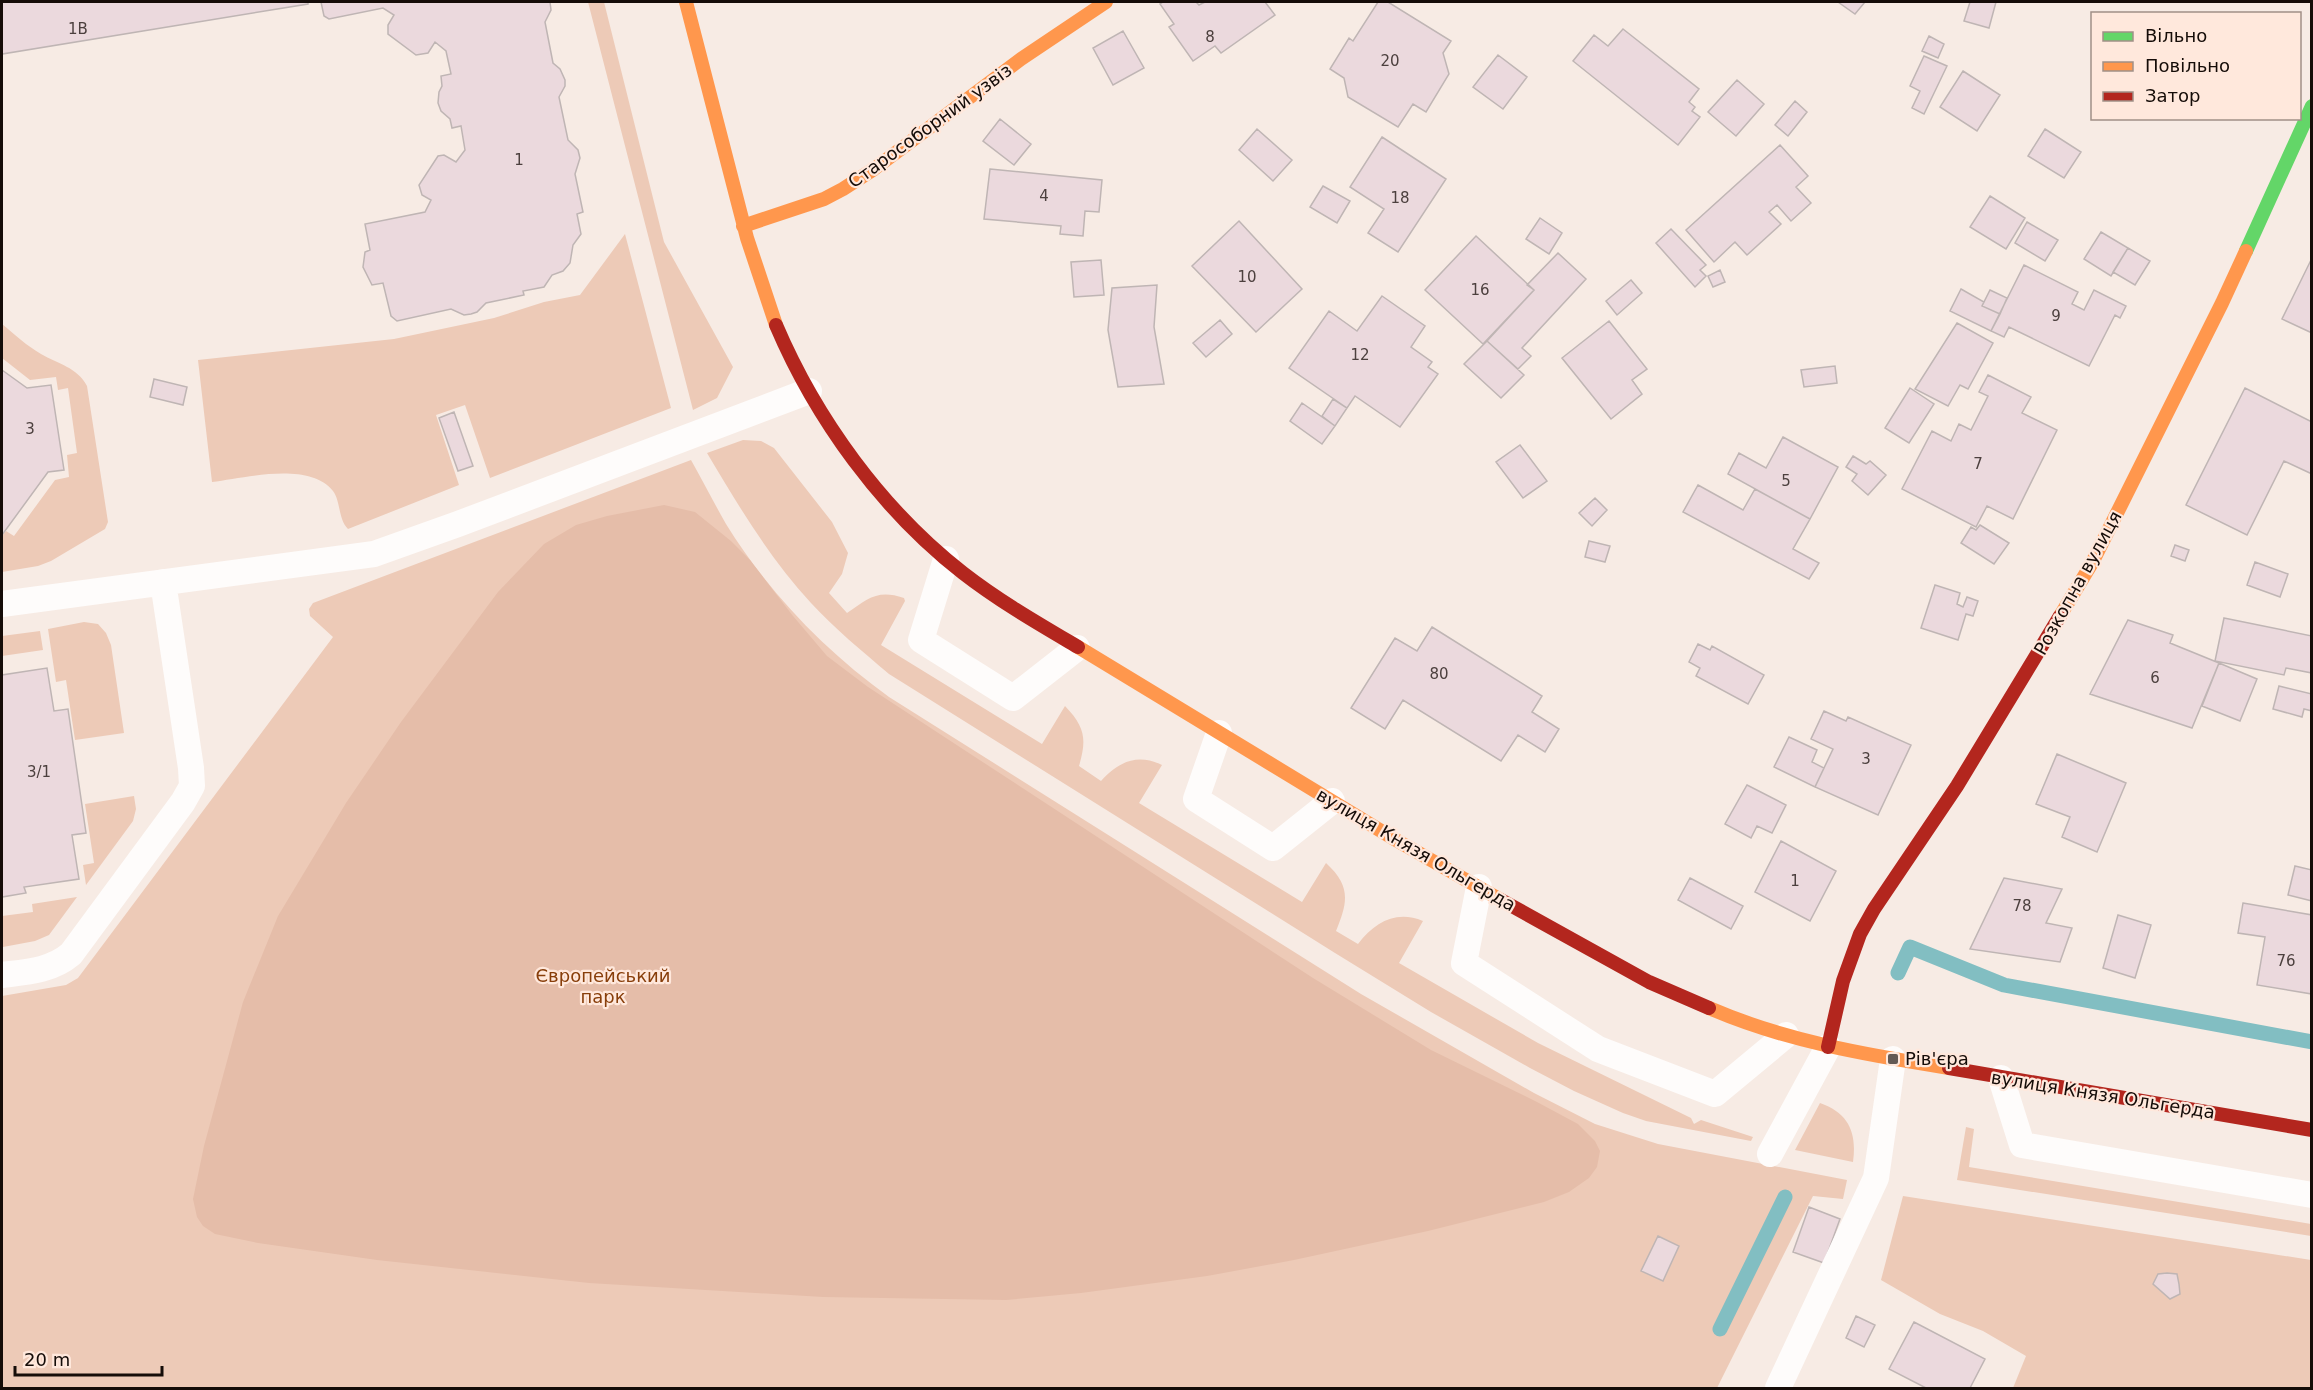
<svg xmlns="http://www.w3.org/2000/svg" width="2313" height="1390" font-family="'DejaVu Sans',sans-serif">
<rect width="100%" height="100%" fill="#f7ebe4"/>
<!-- green -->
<path fill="#edcab7" d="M 588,2 L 604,2 L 664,242 L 733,367 L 717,398 L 693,410 Z
M 625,234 L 671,408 L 490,478 L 465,405 L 436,415 L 459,485 L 348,529 C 338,519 341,502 333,491 C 309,461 245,478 212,482 L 198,360 L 394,339 L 494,318 L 544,302 L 580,295 Z
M 2,324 C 14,334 27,346 41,354 C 58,364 77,367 87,386 L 108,522 L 105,529 L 51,561 L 38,566 L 2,572 L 2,536 L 6,531 L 14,536 L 55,480 L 69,477 L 67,455 L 77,453 L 68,388 L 58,390 L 56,377 L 30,380 L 2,358 Z
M 743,440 L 761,441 L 774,448 L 832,522 L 848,553 L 842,574 L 829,593 L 847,613 C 868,599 877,589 904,598 L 905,601 L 881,645 L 1042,744 L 1065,706 C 1085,727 1087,739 1079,766 L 1101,781 C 1118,762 1137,753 1162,765 L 1139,803 L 1302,902 L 1326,863 C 1351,886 1348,902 1336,931 L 1358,944 C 1375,922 1396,910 1423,921 L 1399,963 L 1538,1043 L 1691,1118 L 1694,1124 L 1701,1120 L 1753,1137 L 1751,1141 L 1646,1121 L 1623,1113 L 1574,1091 L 1530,1068 L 1431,1012 L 1335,953 L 889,674 C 862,651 835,629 811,603 C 770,559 738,505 707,453 Z
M 691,460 C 703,481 714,503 726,524 C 768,592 825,651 889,697 L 1361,994 L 1534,1093 L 1595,1124 L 1658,1144 L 1847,1180 L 1843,1199 L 1813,1196 L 1717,1388 L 2,1388 L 2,996 L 66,985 L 78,978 L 333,637 L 310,616 L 309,609 L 313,603 Z
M 84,622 L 98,624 L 106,633 L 111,645 L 124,733 L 75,740 L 66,680 L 56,682 L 48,629 Z
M 40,631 L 43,650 L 2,656 L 2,636 Z
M 134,796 L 136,809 L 133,821 L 86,885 L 83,865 L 94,863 L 85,804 Z
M 77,897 L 49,935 L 35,941 L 3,947 L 2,916 L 33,912 L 32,904 Z
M 1820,1103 C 1849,1113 1857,1133 1853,1162 L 1795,1150 Z
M 1966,1127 L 1974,1129 L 1969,1167 L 2311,1224 L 2311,1236 L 1957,1180 Z
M 1903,1196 L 2311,1260 L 2311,1388 L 2013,1388 L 2026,1356 L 1983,1331 L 1940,1314 L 1881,1280 Z"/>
<!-- forest -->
<path fill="#e5bda9" d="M 664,505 L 695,512 L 731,541 L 750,560 L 793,616 L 827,656 L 868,687 L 1313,978 L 1431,1050 L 1537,1102 L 1578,1124 L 1595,1141 L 1600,1151 L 1597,1167 L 1589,1178 L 1569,1192 L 1544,1202 L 1428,1231 L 1294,1260 L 1207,1276 L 1081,1293 L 1006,1300 L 823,1297 L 589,1283 L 377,1260 L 258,1243 L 215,1234 L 203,1226 L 197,1217 L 193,1199 L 204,1146 L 243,1002 L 278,916 L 346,803 L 401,722 L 498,592 L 544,544 L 576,525 L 607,516 Z"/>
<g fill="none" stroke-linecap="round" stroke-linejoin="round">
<!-- stream -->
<path stroke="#82bec2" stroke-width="15" d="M 1898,973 L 1910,947 L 2004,985 L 2312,1042
M 1720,1329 L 1785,1197"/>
</g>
<!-- building -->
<path fill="#ebd9dd" stroke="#bfb5b4" stroke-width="1.5" d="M 2,2 L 308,2 L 308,4 L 2,54 Z
M 321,2 L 550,2 L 551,10 L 545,22 L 553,63 L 560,69 L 565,80 L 565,86 L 559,97 L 568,140 L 578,150 L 580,158 L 575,174 L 583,212 L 577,214 L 581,234 L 573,245 L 570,263 L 563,271 L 552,275 L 544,287 L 523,291 L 524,295 L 486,303 L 477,312 L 471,314 L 464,315 L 451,309 L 397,321 L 391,316 L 383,283 L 372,285 L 363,267 L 365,252 L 370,250 L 365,224 L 425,212 L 431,200 L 422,195 L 419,185 L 438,156 L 444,155 L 456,162 L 465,150 L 461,126 L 452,128 L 450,119 L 441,111 L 438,103 L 439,92 L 442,86 L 441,76 L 451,74 L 446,51 L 435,42 L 428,53 L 416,55 L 388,34 L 388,25 L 394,15 L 383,8 L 329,19 L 324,16 Z
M 1163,2 L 1196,2 L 1199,5 L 1205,2 L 1265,2 L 1275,15 L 1221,53 L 1215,46 L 1193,61 L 1169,27 L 1174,24 L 1160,4 Z
M 1378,2 L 1388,2 L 1451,41 L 1443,53 L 1449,74 L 1426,112 L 1413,104 L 1398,127 L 1348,97 L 1344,78 L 1330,69 L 1349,38 L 1353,41 Z
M 1838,2 L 1865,2 L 1855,14 Z
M 1970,2 L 1996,2 L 1989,28 L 1964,21 Z
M 1623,29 L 1699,89 L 1689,102 L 1695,107 L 1692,111 L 1700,117 L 1678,145 L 1573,61 L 1594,35 L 1608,46 Z
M 1123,31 L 1144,68 L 1113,85 L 1093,48 Z
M 1929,36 L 1944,44 L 1938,58 L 1922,51 Z
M 1498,55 L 1527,77 L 1503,109 L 1473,87 Z
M 1924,56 L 1947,66 L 1924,114 L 1912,108 L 1920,91 L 1910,86 Z
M 1963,71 L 2000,95 L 1977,131 L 1940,107 Z
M 1737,80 L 1764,104 L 1736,136 L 1708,112 Z
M 1795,101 L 1807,112 L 1788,136 L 1775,125 Z
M 1000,119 L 1031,144 L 1014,165 L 983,141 Z
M 1257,129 L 1292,160 L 1273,181 L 1239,150 Z
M 2045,129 L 2081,152 L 2064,178 L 2028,156 Z
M 1382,137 L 1446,179 L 1398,252 L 1368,233 L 1384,209 L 1350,187 Z
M 1780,145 L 1808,176 L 1796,187 L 1811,203 L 1791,221 L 1777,205 L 1769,212 L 1781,224 L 1747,255 L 1735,242 L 1714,262 L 1686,230 Z
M 990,169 L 1102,180 L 1099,212 L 1085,211 L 1083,236 L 1060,234 L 1061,226 L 984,219 Z
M 1323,186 L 1350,201 L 1337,223 L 1310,207 Z
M 1990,196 L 2025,218 L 2006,249 L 1970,227 Z
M 1540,218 L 1562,233 L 1549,254 L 1526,239 Z
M 1239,221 L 1302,289 L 1256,332 L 1192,266 Z
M 2027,222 L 2058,240 L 2045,261 L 2015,243 Z
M 1671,229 L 1706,265 L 1700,270 L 1706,276 L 1695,287 L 1656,243 Z
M 2101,232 L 2128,248 L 2111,276 L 2084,259 Z
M 1476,236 L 1534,290 L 1483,344 L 1425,290 Z
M 2128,248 L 2150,261 L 2135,285 L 2113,272 Z
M 1558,253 L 1586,279 L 1522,348 L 1531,356 L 1518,369 L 1487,341 L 1534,290 L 1527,285 Z
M 2312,258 L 2312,333 L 2282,319 Z
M 1101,260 L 1104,295 L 1074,297 L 1071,262 Z
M 2024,265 L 2078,292 L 2072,304 L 2084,310 L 2094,290 L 2126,306 L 2120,318 L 2115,315 L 2089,366 L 2009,327 L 2004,337 L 1991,331 Z
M 1720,270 L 1725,282 L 1713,287 L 1708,276 Z
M 1631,280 L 1642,293 L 1617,315 L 1606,301 Z
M 1157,285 L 1154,327 L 1164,384 L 1118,387 L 1108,330 L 1112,288 Z
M 1961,289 L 1984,302 L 1982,306 L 2000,314 L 1991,331 L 1950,311 Z
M 1990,290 L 2007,298 L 2000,314 L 1982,306 Z
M 1382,296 L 1425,326 L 1411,347 L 1432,362 L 1428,367 L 1438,374 L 1400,427 L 1355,396 L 1347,408 L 1289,368 L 1329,311 L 1357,331 Z
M 1220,320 L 1232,334 L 1206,357 L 1193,343 Z
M 1609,321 L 1647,369 L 1632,380 L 1642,394 L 1611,419 L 1562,358 Z
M 1957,323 L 1993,343 L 1968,389 L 1960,385 L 1948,406 L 1915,389 Z
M 1487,341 L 1524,375 L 1501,398 L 1464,364 Z
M 1835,366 L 1837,383 L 1804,387 L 1801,370 Z
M 2,370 L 27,388 L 51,385 L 64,470 L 48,472 L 2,535 Z
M 1988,375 L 2031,397 L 2022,413 L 2057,430 L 2013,519 L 1987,506 L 1976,527 L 1902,489 L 1932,431 L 1951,441 L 1959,424 L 1971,430 L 1988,396 L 1979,392 Z
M 154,379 L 187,387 L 183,405 L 150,397 Z
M 1910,388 L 1934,404 L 1909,443 L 1885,428 Z
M 2245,388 L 2312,422 L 2312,474 L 2284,461 L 2247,535 L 2186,505 Z
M 1333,399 L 1347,408 L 1335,426 L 1322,416 Z
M 1302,403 L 1335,426 L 1322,444 L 1290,421 Z
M 454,412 L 473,466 L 458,471 L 439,418 Z
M 1783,437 L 1838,467 L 1810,519 L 1728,474 L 1739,453 L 1766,468 Z
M 1520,445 L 1547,481 L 1523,498 L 1496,462 Z
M 1853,456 L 1866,464 L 1870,461 L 1886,475 L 1868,495 L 1852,481 L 1857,474 L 1846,467 Z
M 1698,485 L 1743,510 L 1755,489 L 1810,519 L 1793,549 L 1819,563 L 1809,579 L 1683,512 Z
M 1595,498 L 1607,510 L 1592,526 L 1579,513 Z
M 1980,525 L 2009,543 L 1994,564 L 1961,543 L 1971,527 L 1976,530 Z
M 1589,541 L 1610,546 L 1605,562 L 1585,557 Z
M 2175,545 L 2189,550 L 2185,561 L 2171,556 Z
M 2255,562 L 2288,574 L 2280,597 L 2247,585 Z
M 1935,585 L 1960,593 L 1957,604 L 1963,607 L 1967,597 L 1978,601 L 1973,616 L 1966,614 L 1958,640 L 1921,628 Z
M 2224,618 L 2312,636 L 2312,673 L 2286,668 L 2284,675 L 2215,661 Z
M 2128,620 L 2173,635 L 2170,643 L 2219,663 L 2192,728 L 2090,694 Z
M 1432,627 L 1542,696 L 1532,712 L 1559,729 L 1545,752 L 1518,735 L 1501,761 L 1403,700 L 1385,729 L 1351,708 L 1395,638 L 1417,651 Z
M 1698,644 L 1710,650 L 1712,646 L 1764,675 L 1748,704 L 1696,676 L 1700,668 L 1689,662 Z
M 2219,663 L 2257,679 L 2240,721 L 2202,706 Z
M 47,668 L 54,711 L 68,709 L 86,833 L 72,835 L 79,879 L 24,887 L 26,893 L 2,897 L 2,675 Z
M 2279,686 L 2312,694 L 2312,711 L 2304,709 L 2302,717 L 2273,709 Z
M 1824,711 L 1846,721 L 1848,717 L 1911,745 L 1878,815 L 1815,787 L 1833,749 L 1811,739 Z
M 1789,737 L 1817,750 L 1812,762 L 1824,768 L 1815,787 L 1774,767 Z
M 2057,754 L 2126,783 L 2097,852 L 2062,837 L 2070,817 L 2036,804 Z
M 1747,785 L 1786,805 L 1772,833 L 1757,826 L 1751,838 L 1725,824 Z
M 1781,841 L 1836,871 L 1810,921 L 1755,892 Z
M 2295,866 L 2312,870 L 2312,901 L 2288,895 Z
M 1690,878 L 1743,906 L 1731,929 L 1678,900 Z
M 2004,878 L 2062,889 L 2046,923 L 2072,928 L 2060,962 L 1970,949 Z
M 2243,903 L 2312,915 L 2312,994 L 2257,985 L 2265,937 L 2238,933 Z
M 2118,915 L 2151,925 L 2135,978 L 2103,968 Z
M 1809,1207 L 1840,1219 L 1824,1263 L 1793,1252 Z
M 1658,1236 L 1679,1246 L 1663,1281 L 1641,1271 Z
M 2167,1273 L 2177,1274 L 2179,1284 L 2180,1294 L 2170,1299 L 2153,1284 L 2158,1274 Z
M 1856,1316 L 1875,1325 L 1864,1347 L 1846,1338 Z
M 1914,1322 L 1985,1359 L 1970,1388 L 1926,1388 L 1889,1369 Z"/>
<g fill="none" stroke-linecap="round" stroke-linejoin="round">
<!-- lane -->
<path stroke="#fefcfb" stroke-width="26" d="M 946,559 L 921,640 L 1013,698 L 1077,648
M 2,604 L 374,554 L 458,524 L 809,391
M 1219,733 L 1196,799 L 1273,848 L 1332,801
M 1479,887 L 1464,963 L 1598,1049 L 1715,1094 L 1786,1035
M 2,975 C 26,972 51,971 71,954 L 183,802 L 192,786 L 191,768 L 163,582
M 2001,1078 L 2022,1145 L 2312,1195
M 1770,1154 L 1828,1047
M 1778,1388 L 1876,1178 L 1893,1059"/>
<!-- fast -->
<path stroke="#63d668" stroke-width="14" d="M 2246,251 L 2312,106"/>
<!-- slow -->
<path stroke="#ff974d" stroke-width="14" d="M 686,2 L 747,238 L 776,325
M 743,226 L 824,199 L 843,189 L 874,169 L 1021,59 L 1106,2
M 2060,616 L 2092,563 L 2222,303 L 2246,251
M 1078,647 L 1396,840 L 1501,900
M 1709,1008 C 1785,1041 1867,1055 1949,1068"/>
<!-- jam -->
<path stroke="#b3261e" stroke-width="14" d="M 776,325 C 816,419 882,510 963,573 C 999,601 1039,624 1078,647
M 1501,900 L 1649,982 L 1709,1008
M 1828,1047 L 1843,981 L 1860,934 L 1874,909 L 1957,786 L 2060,616
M 1949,1068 L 2312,1130"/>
</g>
<!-- markers -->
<rect fill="#645a55" stroke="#ffe8dc" stroke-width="2" x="1887" y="1053" width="12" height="12" rx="3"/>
<g text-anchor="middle" stroke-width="4.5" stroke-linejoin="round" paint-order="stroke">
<!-- number labels -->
<g font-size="15" fill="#4c403e">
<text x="78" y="34">1В</text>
<text x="1210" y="42">8</text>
<text x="1390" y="66">20</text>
<text x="519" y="165">1</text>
<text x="1044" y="201">4</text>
<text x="1400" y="203">18</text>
<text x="1247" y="282">10</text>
<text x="1480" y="295">16</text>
<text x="2056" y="321">9</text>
<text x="1360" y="360">12</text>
<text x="30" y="434">3</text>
<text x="1978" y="469">7</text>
<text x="1786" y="486">5</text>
<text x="1439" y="679">80</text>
<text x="2155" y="683">6</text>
<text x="1866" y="764">3</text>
<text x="39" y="777">3/1</text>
<text x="1795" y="886">1</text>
<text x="2022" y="911">78</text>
<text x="2286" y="966">76</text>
</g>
<!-- street labels -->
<g font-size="18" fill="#150c08" stroke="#ffe8dc">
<text transform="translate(930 126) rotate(-36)" y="6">Старособорний узвіз</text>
<text transform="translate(2078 583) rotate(-61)" y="6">Розкопна вулиця</text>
<text transform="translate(1416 850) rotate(30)" y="6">вулиця Князя Ольгерда</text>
<text transform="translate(2103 1095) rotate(9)" y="6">вулиця Князя Ольгерда</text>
</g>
<!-- park labels -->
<g font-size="18" fill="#883e0a" stroke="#ffe8dc">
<text x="603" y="982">Європейський<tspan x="603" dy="21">парк</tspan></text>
</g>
<!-- poi labels -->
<g font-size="18" fill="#150c08" stroke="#ffe8dc" text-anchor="start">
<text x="1905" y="1065">Рів'єра</text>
</g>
</g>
<!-- border -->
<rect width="2313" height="1390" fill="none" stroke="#150c08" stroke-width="6"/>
<!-- legend -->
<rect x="2091" y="12" width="210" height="108" fill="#ffe8dc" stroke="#a19087" stroke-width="1.5"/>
<rect x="2103" y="32" width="30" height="9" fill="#63d668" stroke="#a19087" stroke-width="1.5"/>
<text x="2145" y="42" font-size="18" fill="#150c08">Вільно</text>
<rect x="2103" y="62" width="30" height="9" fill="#ff974d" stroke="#a19087" stroke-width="1.5"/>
<text x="2145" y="72" font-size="18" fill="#150c08">Повільно</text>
<rect x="2103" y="92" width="30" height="9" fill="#b3261e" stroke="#a19087" stroke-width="1.5"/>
<text x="2145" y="102" font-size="18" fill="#150c08">Затор</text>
<!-- scale -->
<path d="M15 1366v9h147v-9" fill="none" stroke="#150c08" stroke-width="3"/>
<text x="24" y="1366" font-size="18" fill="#150c08" stroke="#ffe8dc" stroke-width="4.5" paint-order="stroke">20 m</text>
</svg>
